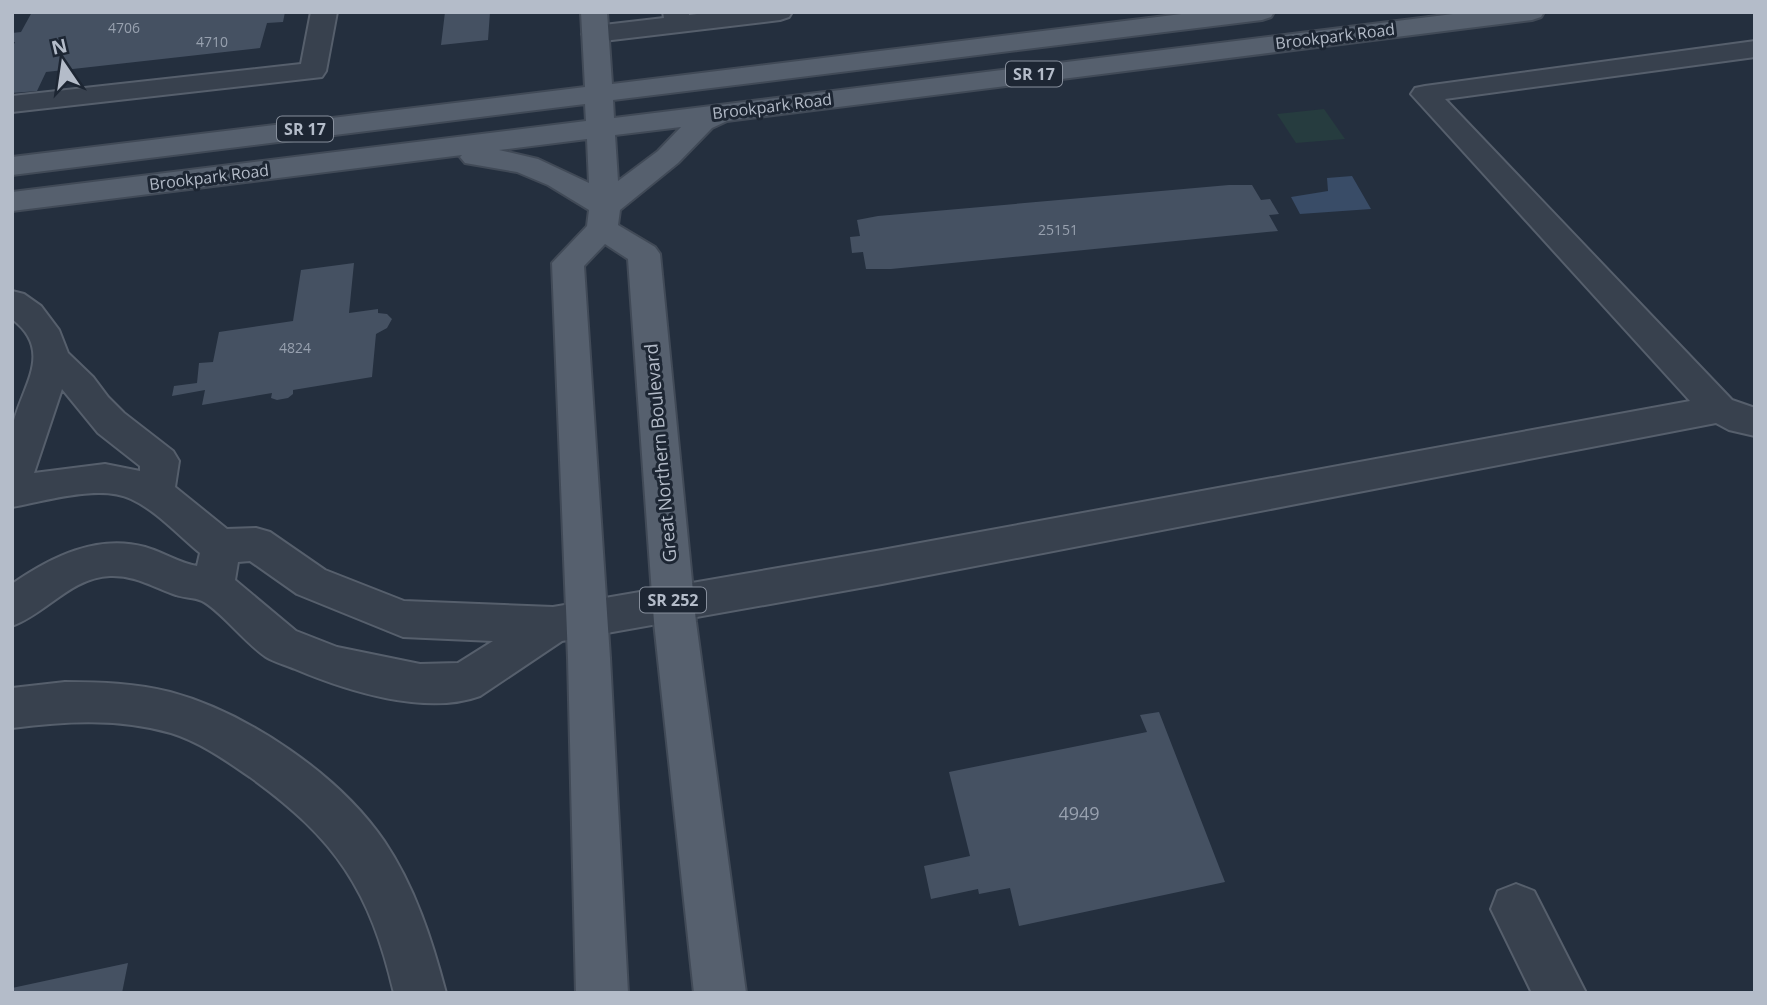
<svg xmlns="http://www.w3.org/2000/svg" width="1767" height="1005" font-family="'Open Sans',sans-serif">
<rect width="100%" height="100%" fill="#242f3e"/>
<!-- green -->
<path fill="#263c3f" d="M 1324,109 L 1345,139 L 1296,143 L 1277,114 Z"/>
<!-- water -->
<path fill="#394c67" d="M 1352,176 L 1371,209 L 1300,214 L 1291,197 L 1328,191 L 1327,178 Z"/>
<!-- building -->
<path fill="#455162" d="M 32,12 L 285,12 L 283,22 L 267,23 L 260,48 L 46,72 L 37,91 L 12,93 L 12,48 L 15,42 L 12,42 L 12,33 L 21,32 Z
M 445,12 L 490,12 L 488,40 L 441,45 Z
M 1229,185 L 1252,185 L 1261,200 L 1270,199 L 1279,214 L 1269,215 L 1278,231 L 891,269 L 866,269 L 863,252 L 852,253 L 850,237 L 860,236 L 857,220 L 878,216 Z
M 354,263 L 349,313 L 378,309 L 378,313 L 387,314 L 392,319 L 387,328 L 376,334 L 372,377 L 293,390 L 293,394 L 288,398 L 277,400 L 271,398 L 272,393 L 202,405 L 205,390 L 172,396 L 174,386 L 197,383 L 199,363 L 213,362 L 219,332 L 293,321 L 301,270 Z
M 1159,712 L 1225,882 L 1019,926 L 1010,888 L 979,894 L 978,889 L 931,899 L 924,866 L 970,856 L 949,772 L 1147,732 L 1140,715 Z
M 128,963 L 122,993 L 12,993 L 12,988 Z"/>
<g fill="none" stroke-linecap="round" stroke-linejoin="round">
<!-- minor casing -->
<g stroke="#565f6c" stroke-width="4">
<path id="minor" d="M 311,12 L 337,12 L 326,71 L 322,77 L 12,112 L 12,96 L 301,64 Z
M 663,12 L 689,12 L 689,15 L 713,12 L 792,12 L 789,17 L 780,20 L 595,42 L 586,39 L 582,34 L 586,29 L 595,26 L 664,18 Z
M 1755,41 L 1755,57 L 1445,99 L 1732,400 L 1755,408 L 1755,436 L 1729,430 L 1716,423 L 882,584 L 562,641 L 480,696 C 426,716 347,691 295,669 C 286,665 274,662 266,657 C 246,644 220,610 202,601 C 194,597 184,598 176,595 C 153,587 135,575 110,576 C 70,578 47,613 12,626 L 12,584 C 51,557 97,534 145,547 C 163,552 179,563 197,566 L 200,553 C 178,535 157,511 131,499 C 100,484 45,501 12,507 C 12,482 9,454 12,430 C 18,390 57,353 12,319 L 12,291 L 24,294 L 41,306 L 59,330 L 68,353 L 93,377 L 108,397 L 124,413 L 173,451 L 179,461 L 175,487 L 227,529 L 256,528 L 270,532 L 325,570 L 404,601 L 553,607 L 882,550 L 1690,401 L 1411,94 L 1415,88 L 1425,86 ZM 62,389 L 98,433 L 140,466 L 140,471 L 105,464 L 34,473 ZM 250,561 L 297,594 L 403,637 L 493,641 L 458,663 L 420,664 L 337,647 L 296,631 L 235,580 L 238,562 Z
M 65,682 C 100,682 136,683 170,692 C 248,713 339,775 384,841 C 415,887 432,940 446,993 L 394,993 C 370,890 336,839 250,777 C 225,760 200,742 171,733 C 119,718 65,721 12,728 L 12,688 Z
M 1516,884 L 1534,891 L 1586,993 L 1532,993 L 1491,909 L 1498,891 Z"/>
</g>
<!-- major casing -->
<g stroke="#414a57" stroke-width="4">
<path id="major" d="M 581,12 L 607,12 L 612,84 L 1198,12 L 1274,12 L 1271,17 L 1262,20 L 613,100 L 614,118 L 1469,12 L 1544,12 L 1541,17 L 1532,20 L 727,121 L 712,128 L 678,163 L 620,210 L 618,225 L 655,247 L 660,254 L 696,622 L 746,993 L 694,993 L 654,622 L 628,259 L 605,244 L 584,266 L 610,658 L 628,993 L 576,993 L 568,658 L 552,263 L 587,226 L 589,210 L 548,185 L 517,172 L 465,163 L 460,157 L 462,155 L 12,211 L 12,192 L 586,121 L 585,104 L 12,175 L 12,157 L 585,87 ZM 681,127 L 658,151 L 618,181 L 615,135 ZM 587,139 L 589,183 L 538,159 L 499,150 Z"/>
</g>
<!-- minor -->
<use href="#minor" fill="#38414e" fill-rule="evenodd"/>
<!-- major -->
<use href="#major" fill="#56606e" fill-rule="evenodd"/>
</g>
<g text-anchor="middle" stroke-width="6" stroke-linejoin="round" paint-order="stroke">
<!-- number labels -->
<g font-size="14" fill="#98a1af">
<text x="124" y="33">4706</text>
<text x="212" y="47">4710</text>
<text x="1058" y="235">25151</text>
<text x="295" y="353">4824</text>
</g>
<!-- far-street labels -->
<g font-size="16" fill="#b4bcc9" stroke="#1d2633">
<text transform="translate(1335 36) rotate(-7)" y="6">Brookpark Road</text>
<text transform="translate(772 106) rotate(-7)" y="6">Brookpark Road</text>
<text transform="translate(209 177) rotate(-7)" y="6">Brookpark Road</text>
</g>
<!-- shield labels -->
<g fill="#1d2633" stroke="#878f9c" stroke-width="2">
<rect x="1006" y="61.5" width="56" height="25" rx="5"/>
<rect x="277" y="116.5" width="56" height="25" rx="5"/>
<rect x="640" y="587.5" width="66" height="25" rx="5"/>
</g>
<g font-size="16" font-weight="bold" fill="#b4bcc9">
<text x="1034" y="80">SR 17</text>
<text x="305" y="135">SR 17</text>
<text x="673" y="606">SR 252</text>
</g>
<!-- street labels -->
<g font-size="18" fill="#b4bcc9" stroke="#1d2633">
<text transform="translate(661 453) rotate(-95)" y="6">Great Northern Boulevard</text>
</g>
<!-- near-number labels -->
<g font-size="18" fill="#98a1af">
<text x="1079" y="820">4949</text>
</g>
</g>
<!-- border -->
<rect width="1767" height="1005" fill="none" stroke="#b4bcc9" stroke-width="28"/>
<!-- north arrow -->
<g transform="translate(63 63) rotate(347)" stroke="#1d2633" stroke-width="5" paint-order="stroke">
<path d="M0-5L12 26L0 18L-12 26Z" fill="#b4bcc9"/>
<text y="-10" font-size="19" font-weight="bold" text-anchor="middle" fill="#b4bcc9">N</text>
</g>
</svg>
